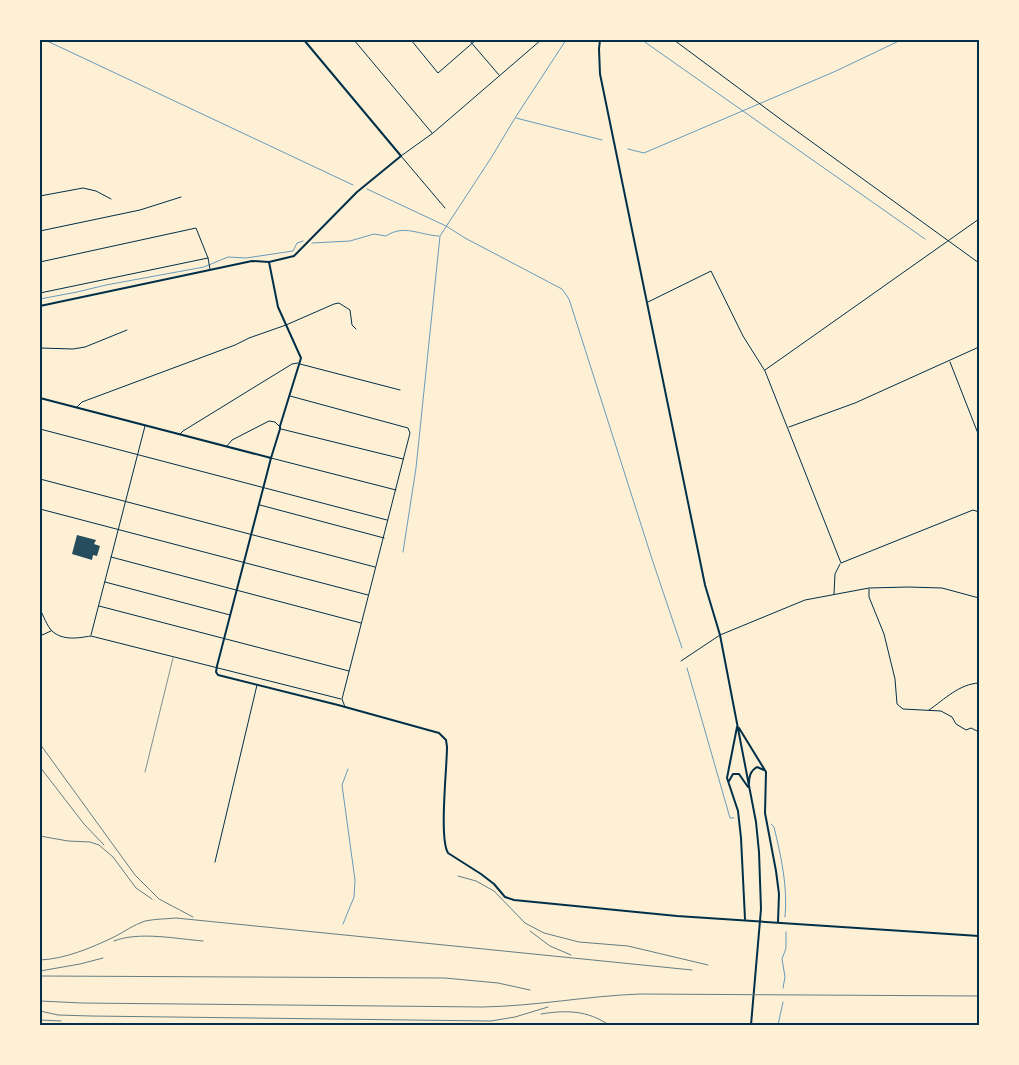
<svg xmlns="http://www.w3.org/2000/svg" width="1019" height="1065" font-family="Inter,sans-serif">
<rect width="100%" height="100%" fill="#fdf0d5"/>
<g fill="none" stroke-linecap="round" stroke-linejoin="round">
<!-- stream -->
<path stroke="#669bbc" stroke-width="1" d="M 45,40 L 353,185
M 642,40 L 925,239
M 516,118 L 602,140
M 628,149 L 644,153 L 836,71 L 901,40
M 367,189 L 446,226 L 465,238 L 562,289 L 569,299 L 652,559 L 682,648
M 312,243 L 350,241 L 374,234 L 386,236 C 404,224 419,235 439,236
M 40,299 L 77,292 L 106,285 L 204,267 L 228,257 L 246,258 L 293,251 L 297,243 L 303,241
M 403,552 L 416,468 L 440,236 L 491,158 L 515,118 L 566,40
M 687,668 L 730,818 L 734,818
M 771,824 L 774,827 C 781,856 788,887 785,917
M 343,924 L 354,897 L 355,880 L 342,785 L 348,769
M 783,988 L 785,977 L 782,959 L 786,948 L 786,932
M 778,1025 L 783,1002"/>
</g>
<!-- building -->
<path fill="#264d5e" d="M 77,535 L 96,540 L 94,544 L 100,546 L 97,556 L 93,555 L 92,560 L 72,554 Z"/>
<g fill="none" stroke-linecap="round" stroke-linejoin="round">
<!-- service -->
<path stroke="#003049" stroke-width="0.5" d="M 145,772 L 173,658"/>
<!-- minor -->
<path stroke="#003049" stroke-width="1" d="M 354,40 L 432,133
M 411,40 L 438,73 L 476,40
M 469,40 L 499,75
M 674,40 L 787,124 L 979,263
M 40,196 L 83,188 L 96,191 L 111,199
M 445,208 L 401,156 L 433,133 L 541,40
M 40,231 L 140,210 L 181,197
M 40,262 L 196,228 L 208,258 L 210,269
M 40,293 L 208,258
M 648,302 L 711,271 L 743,336 L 765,371 L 841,563 L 973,510 L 979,512
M 40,348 L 73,349 L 85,347 L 127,330
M 950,362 L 979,436
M 300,364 L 400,390
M 765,370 L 979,219
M 290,396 L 408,428 L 410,433 L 342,699 L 345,707
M 77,407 L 82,402 L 235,345 L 249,338 L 286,325 L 334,304 L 339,303 L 350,310 L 352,325 L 356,329
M 789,427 L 855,403 L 979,347
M 40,429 L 387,520
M 281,429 L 403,459
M 180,434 L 183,431 L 292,364 L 298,363
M 227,446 L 232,440 L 269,421 L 275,422 L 279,426
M 271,458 L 396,490
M 40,479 L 375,567
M 260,505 L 384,538
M 40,509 L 368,595
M 111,557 L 361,623
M 105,582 L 230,615
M 869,589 L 869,597 L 884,634 L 895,679 L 897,704 L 903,709 L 941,711 L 952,717 L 956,724 L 966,730 L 971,728 L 979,732
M 834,594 L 835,574 L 840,564
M 99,606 L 349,671
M 40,609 C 43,615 47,626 52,631 C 63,641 78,638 91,636 L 341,699
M 91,635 L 145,426
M 40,636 L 51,631
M 681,661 L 720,635 L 805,600 L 869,588 L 908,587 L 942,588 L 979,598
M 929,710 C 945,699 959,684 979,683
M 215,862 L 257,685"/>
<!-- tertiary -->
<path stroke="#003049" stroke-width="2" d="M 269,262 L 278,307 L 301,358 L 280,426 L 280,429 L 271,458 L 217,666 L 216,672 L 218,675 L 338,705 L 439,733 L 446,740 L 447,747 C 447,768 439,838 448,853 L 481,874 L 494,884 L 505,897 L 514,900 L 677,916 L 979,936
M 40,306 L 252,261 L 269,262 L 294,256 L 357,192 L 401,156 L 304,40
M 40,398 L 271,458"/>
<!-- primary -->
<path stroke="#003049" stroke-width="2" d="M 600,40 L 599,49 L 600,74 L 705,585 L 720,635 L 756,822 L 759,852 L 761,909 L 751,1025
M 737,727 L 727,778 L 738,811 L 741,838 L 745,919
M 739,728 L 766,772 L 765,813 L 776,871 L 779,894 L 778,922
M 729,781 L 733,774 L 739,774 L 748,787
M 749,784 C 749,777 750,771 757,767 L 764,770"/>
<!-- rail -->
<path stroke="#657d81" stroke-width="1" d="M 40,744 L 135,875 L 159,899 L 193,917
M 40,767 L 84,824 L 104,845
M 40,836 L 68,841 L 90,842 L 99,845 L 113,857 L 136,888 L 152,899
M 458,876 L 476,881 L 494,891 L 525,923 L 544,933 L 579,942 L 628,946 L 708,965
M 530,931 L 550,946 L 571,955
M 114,941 C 139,931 177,939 203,941
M 40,960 C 65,959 91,948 114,937 C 124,932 133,925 145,921 C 155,919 165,919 176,918 L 692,970
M 40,971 L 80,964 L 103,958
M 40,976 L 445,978 L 498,983 L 530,990
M 40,1001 L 82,1003 L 483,1007 C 536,1006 587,996 640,994 L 979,996
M 40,1011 L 58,1015 L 91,1016 L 491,1021 L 515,1017 L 548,1007
M 541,1014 C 566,1010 587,1010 609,1025
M 40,1020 L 61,1021"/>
</g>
<!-- border -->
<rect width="1019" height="1065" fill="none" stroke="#fdf0d5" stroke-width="82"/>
<rect x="41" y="41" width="937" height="983" fill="none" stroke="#003049" stroke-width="2"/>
</svg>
